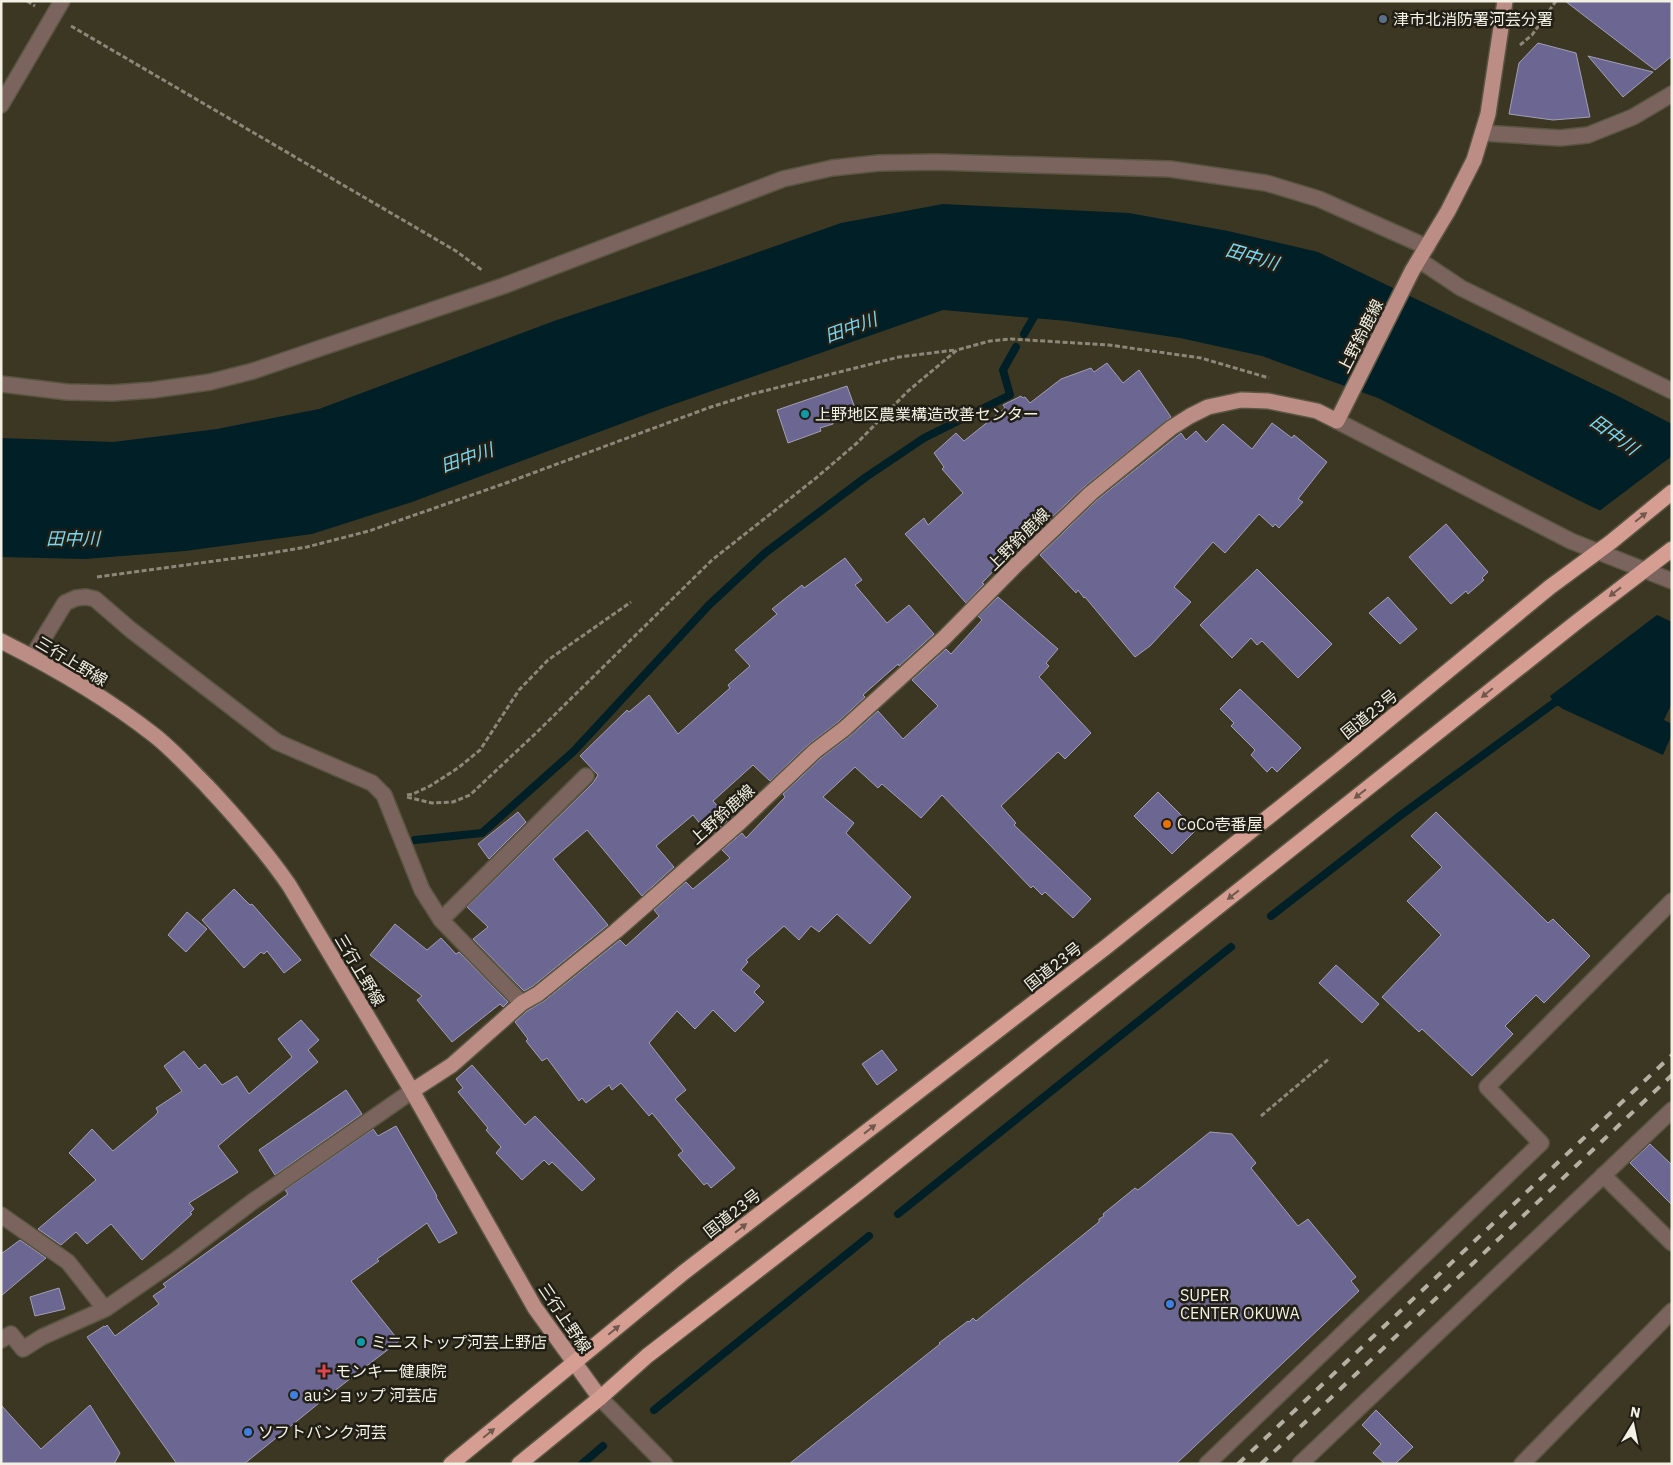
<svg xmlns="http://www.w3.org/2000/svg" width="1673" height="1465" font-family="'IBM Plex Sans','Noto Sans JP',sans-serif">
<rect width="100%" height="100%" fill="#3c3723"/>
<!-- water -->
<path fill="#001f27" d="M 943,204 L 1129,213 L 1228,231 L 1318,252 L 1616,395 L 1672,424 L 1672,545 L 1578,500 L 1378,398 L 1262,356 L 1180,338 L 1067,321 L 943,310 L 666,407 L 412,502 L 312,534 L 185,551 L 85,559 L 1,557 L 1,438 L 113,442 L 217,429 L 319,409 L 554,321 L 716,267 L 841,223 Z
M 1657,615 L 1672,622 L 1672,703 L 1664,720 L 1672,724 L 1672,734 L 1663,755 L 1563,709 L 1554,703 L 1550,696 Z"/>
<!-- pier -->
<path fill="#3c3723" d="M 1672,456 L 1672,548 L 1598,512 Z"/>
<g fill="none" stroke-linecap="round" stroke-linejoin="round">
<!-- stream -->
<path stroke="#001f27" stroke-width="8" d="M 1024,334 L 1038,310
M 415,840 L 482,833 L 574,751 L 709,605 L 765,553 L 866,477 L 924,438 L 1010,395 L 1003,370 L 1016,347
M 1271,916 L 1401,815 L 1554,703 L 1562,699
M 898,1214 L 1231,947
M 654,1410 L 869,1236
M 582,1464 L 603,1446"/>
</g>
<!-- building -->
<path fill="#6c6692" stroke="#a29fb6" d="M 1565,1 L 1672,1 L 1672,56 L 1655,70 Z
M 1538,43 L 1576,53 L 1590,117 L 1553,120 L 1509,114 L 1519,63 Z
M 1588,56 L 1653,72 L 1623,97 Z
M 1107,363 L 1123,383 L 1139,370 L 1171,417 L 1085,486 L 1027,541 L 1025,538 L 982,583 L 984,584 L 966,603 L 905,534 L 924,518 L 928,525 L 963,493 L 942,469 L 944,467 L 934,453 L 956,433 L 964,441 L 1005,408 L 1003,405 L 1021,396 L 1023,398 L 1025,397 L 1030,403 L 1061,379 L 1091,368 L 1094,372 Z
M 847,386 L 855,408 L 831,416 L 833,424 L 820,428 L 821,431 L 788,443 L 777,410 Z
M 1272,423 L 1292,438 L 1294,435 L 1327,462 L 1298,499 L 1303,502 L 1279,528 L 1275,524 L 1273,527 L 1259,514 L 1225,553 L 1213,542 L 1174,587 L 1191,602 L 1150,646 L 1135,657 L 1085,597 L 1084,598 L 1078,590 L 1076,593 L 1040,555 L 1097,500 L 1181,433 L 1186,440 L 1196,431 L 1206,442 L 1223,424 L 1252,449 Z
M 1446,524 L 1488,572 L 1482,578 L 1484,580 L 1468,594 L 1466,591 L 1451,604 L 1409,557 Z
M 845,558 L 862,580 L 855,585 L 887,623 L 909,605 L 934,634 L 899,666 L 898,664 L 863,695 L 865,697 L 838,722 L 809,744 L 770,781 L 753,765 L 713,801 L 729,819 L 710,836 L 693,815 L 656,846 L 674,867 L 642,896 L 587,830 L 553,859 L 608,925 L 533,986 L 524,991 L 473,939 L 488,927 L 467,907 L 593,783 L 598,775 L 580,756 L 627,710 L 629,712 L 649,695 L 678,734 L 730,688 L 728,685 L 750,666 L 735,650 L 777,614 L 772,609 L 802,585 L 804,588 Z
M 1257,569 L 1332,644 L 1298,678 L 1262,641 L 1257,645 L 1251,638 L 1232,658 L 1200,625 Z
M 998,597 L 1058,649 L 1046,663 L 1049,666 L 1039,677 L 1091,733 L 1065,759 L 1058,752 L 1001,806 L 1016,823 L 1014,825 L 1091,899 L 1073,918 L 1045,892 L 1042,895 L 1033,886 L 1031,888 L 942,795 L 921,818 L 882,784 L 878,788 L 855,767 L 823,797 L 854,823 L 846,833 L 911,897 L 870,944 L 837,914 L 819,932 L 811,926 L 799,940 L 784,926 L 746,960 L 748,962 L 741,970 L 760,986 L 754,992 L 764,1002 L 735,1032 L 713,1010 L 695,1029 L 677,1011 L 649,1043 L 686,1090 L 675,1099 L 735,1168 L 711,1188 L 707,1183 L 704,1185 L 678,1155 L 683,1151 L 652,1113 L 649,1116 L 621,1083 L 612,1090 L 609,1085 L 586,1103 L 582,1098 L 579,1101 L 547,1058 L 542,1061 L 526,1041 L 528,1039 L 515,1022 L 527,1011 L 544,1001 L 620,940 L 626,946 L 659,916 L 654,910 L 686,882 L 693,889 L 730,858 L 722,850 L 742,833 L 746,838 L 785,797 L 783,794 L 821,758 L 850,736 L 878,711 L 903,739 L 938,706 L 912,680 L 946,649 L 951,654 L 982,620 L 978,616 Z
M 1388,597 L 1417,629 L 1400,644 L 1369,613 Z
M 1240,689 L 1301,748 L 1277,772 L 1272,767 L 1267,772 L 1251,755 L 1255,750 L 1231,726 L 1234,723 L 1220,709 Z
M 1158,792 L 1196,830 L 1172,854 L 1134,816 Z
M 518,812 L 526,822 L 489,859 L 478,844 Z
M 1436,812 L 1548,923 L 1553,919 L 1590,956 L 1544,1003 L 1536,995 L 1505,1026 L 1513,1034 L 1472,1076 L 1422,1029 L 1419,1032 L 1382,997 L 1441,935 L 1407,901 L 1442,867 L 1411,836 Z
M 234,889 L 250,905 L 252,904 L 301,960 L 284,973 L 267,951 L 264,954 L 261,952 L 244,968 L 202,920 Z
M 187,912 L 207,929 L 186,952 L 168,935 Z
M 395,924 L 427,950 L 441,938 L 456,954 L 459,952 L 508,1002 L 503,1007 L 500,1004 L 452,1042 L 417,1000 L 422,996 L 370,955 Z
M 1336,965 L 1379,1004 L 1362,1023 L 1319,983 Z
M 301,1020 L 319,1040 L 308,1050 L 318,1062 L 218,1146 L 238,1172 L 189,1203 L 194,1209 L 190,1213 L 192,1214 L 142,1260 L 111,1224 L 87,1244 L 76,1232 L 61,1245 L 38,1229 L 96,1180 L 69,1153 L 92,1129 L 113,1151 L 155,1116 L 158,1112 L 156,1108 L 182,1091 L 164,1066 L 184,1051 L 199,1069 L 205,1064 L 222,1085 L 237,1076 L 249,1094 L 292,1057 L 278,1039 Z
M 882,1050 L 897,1070 L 877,1085 L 862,1064 Z
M 472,1065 L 525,1125 L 535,1116 L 595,1179 L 582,1191 L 552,1162 L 549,1165 L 544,1160 L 522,1180 L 496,1153 L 501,1147 L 486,1130 L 488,1128 L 458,1092 L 463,1088 L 456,1079 Z
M 346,1090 L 362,1114 L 275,1175 L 259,1150 Z
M 396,1126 L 437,1196 L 436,1197 L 457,1233 L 439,1243 L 427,1223 L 377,1259 L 379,1261 L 351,1281 L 399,1341 L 324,1399 L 244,1464 L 177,1464 L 87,1337 L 104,1326 L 105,1327 L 107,1325 L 115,1336 L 159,1304 L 153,1296 L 166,1287 L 163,1284 L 288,1194 L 285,1190 L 373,1129 L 378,1136 Z
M 1210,1132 L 1232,1134 L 1256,1163 L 1251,1168 L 1298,1226 L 1308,1219 L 1356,1277 L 1351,1281 L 1359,1291 L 1176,1464 L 789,1464 L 940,1344 L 939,1343 L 968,1321 L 969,1322 L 973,1318 L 976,1321 L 1099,1222 L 1099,1219 L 1104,1216 L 1103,1214 L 1135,1188 L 1138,1190 Z
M 1650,1144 L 1672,1165 L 1672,1205 L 1630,1163 Z
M 20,1240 L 46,1258 L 1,1296 L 1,1254 Z
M 59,1288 L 65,1309 L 35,1316 L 30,1297 Z
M 1,1405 L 41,1449 L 90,1405 L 120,1453 L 114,1464 L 1,1464 Z
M 1376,1410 L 1413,1447 L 1395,1464 L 1385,1464 L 1373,1453 L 1381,1444 L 1362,1425 Z"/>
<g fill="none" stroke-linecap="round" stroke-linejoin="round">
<!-- minor casing -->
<g stroke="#595542" stroke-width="18">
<path id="minor" d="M 1,105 L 62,1
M 1483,133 L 1560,138 L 1588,135 L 1633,117 L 1672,94
M 1419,260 L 1461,288 L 1672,391
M 1,384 L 67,392 L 112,393 L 153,390 L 210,382 L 253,371 L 503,286 L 783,179 L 832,168 L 879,163 L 937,162 L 1170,169 L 1266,183 L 1319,199 L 1427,247
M 1337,421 L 1571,541 L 1672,581
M 32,657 L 65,603 L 76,598 L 86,597 L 95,599 L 131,630 L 277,742 L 372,783 L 384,795 L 422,890 L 441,920 L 522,1003
M 441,920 L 586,776
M 1603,1175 L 1672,1243
M 1,1215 L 68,1262 L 105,1309
M 1,1340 L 11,1334 L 23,1349 L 42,1337 L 105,1309 L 176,1260 L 252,1202 L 412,1091
M 600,1398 L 665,1464
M 1207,1464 L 1541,1143 L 1487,1087 L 1672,901
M 1300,1464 L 1672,1110
M 1522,1464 L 1672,1311"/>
</g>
<!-- major casing -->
<g stroke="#595542" stroke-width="18">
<path id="major" d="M 1,641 C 53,667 108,699 154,735 C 173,750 189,768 206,785 C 236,817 264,849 289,885 L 412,1091 L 535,1308 L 600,1398
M 412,1091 L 452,1065 L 522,1003 L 538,994 L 616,931 L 739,823 L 815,751 L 844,729 L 944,638 L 1018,563 L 1091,493 L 1171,428 L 1190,416 L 1208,407 L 1241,400 L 1268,401 L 1317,411 L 1337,421 L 1412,271 L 1448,211 L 1474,160 L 1488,114 L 1505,1"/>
</g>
<!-- highway casing -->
<g stroke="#595542" stroke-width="18">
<path id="highway" d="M 451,1464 L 683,1273 L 1106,947 L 1336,763 L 1550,587 L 1611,542 L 1672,492
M 519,1464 L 600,1398 L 647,1356 L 859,1192 L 1578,621 L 1672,549"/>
</g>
<!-- path -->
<path stroke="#8c8777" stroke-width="3" stroke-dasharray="5 2.5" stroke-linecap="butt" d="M 27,1 L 35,6
M 71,26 L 456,251 L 483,271
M 1520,45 L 1532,35 L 1556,1
M 97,577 L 259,555 L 307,547 L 369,531 L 506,483 L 708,408 L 752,394 L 899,357 L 955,350
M 407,795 L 413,794 L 430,786 L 458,768 L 480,750 L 519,690 L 548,660 L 631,602
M 407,797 L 432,803 L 453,802 L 470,795 L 535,734 L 712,560 L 816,478 L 857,443 L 908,391 L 957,350 L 990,341 L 1011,339 L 1109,345 L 1201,358 L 1269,378
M 1261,1116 L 1330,1058"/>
<!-- minor -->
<use href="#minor" stroke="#7b635e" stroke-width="15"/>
<!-- major -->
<use href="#major" stroke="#bc8d84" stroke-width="15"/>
<!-- highway -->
<use href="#highway" stroke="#d69e92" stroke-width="15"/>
<!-- rail -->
<path stroke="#b5b1a2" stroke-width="4" stroke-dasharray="9 9" stroke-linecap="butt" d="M 1238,1464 L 1672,1055
M 1261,1464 L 1672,1075"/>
</g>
<!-- one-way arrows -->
<defs><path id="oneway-solid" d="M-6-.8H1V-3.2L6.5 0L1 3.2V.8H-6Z" transform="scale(1.25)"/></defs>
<g fill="#72584d">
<use href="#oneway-solid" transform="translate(1641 517) rotate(-39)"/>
<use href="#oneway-solid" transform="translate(1615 592) rotate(142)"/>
<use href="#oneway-solid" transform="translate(1487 693) rotate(141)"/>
<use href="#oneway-solid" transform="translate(1360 794) rotate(142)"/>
<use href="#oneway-solid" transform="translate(1233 895) rotate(142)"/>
<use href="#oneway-solid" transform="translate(870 1129) rotate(-38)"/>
<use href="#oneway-solid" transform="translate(741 1228) rotate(-38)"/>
<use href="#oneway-solid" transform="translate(614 1330) rotate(-40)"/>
<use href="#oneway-solid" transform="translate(489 1433) rotate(-39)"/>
</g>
<!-- markers -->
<circle fill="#5c6f8a" stroke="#211e15" stroke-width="2" cx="1383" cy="19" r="5"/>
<g fill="#0f9aa8" stroke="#211e15" stroke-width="2">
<circle cx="805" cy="414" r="5"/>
<circle cx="361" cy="1342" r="5"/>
</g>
<circle fill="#e8710a" stroke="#211e15" stroke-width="2" cx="1167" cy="824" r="5"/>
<g fill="#3f7fe0" stroke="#211e15" stroke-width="2">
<circle cx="1170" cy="1304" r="5"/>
<circle cx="294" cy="1395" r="5"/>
<circle cx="248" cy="1432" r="5"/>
</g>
<path fill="#e0444e" stroke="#211e15" stroke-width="2" d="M321.5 1363.5h5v5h5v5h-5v5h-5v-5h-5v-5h5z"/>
<g text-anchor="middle" stroke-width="5" stroke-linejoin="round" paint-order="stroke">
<!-- poi labels -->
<g font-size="16" fill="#f3f0e4" stroke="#211e15" text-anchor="start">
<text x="1393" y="25">津市北消防署河芸分署</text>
<text x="815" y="420">上野地区農業構造改善センター</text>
<text x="1177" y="830">CoCo壱番屋</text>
<text x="1180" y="1301">SUPER<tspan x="1180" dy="18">CENTER OKUWA</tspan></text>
<text x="371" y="1348">ミニストップ河芸上野店</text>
<text x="335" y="1377">モンキー健康院</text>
<text x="304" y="1401">auショップ 河芸店</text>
<text x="258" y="1438">ソフトバンク河芸</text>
</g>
<!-- street labels -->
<g font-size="16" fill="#f3f0e4" stroke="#211e15">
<text transform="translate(1360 336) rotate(-63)" y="6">上野鈴鹿線</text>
<text transform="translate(1018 539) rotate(-45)" y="6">上野鈴鹿線</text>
<text transform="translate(72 661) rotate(31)" y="6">三行上野線</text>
<text transform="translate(1369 714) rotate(-39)" y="6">国道23号</text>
<text transform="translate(722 814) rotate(-42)" y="6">上野鈴鹿線</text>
<text transform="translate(1053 966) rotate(-38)" y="6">国道23号</text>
<text transform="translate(360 970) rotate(59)" y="6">三行上野線</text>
<text transform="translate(732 1213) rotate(-38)" y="6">国道23号</text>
<text transform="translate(565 1318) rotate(56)" y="6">三行上野線</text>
</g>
<!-- water labels -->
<g font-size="18" font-style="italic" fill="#77d8f4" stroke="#211e15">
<text transform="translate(1252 257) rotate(16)" y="6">田中川</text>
<text transform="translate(851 328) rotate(-20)" y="6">田中川</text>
<text transform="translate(1614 435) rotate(36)" y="6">田中川</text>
<text transform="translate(467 458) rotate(-19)" y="6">田中川</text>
<text x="73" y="545">田中川</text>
</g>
</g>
<!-- border -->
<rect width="1673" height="1465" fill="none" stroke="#f3f0e4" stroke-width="5"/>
<!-- north arrow -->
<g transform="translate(1633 1425) rotate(10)" stroke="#211e15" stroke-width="4" paint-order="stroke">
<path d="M0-4L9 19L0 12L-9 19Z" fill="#f3f0e4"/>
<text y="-8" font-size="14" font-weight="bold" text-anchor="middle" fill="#f3f0e4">N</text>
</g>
</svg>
